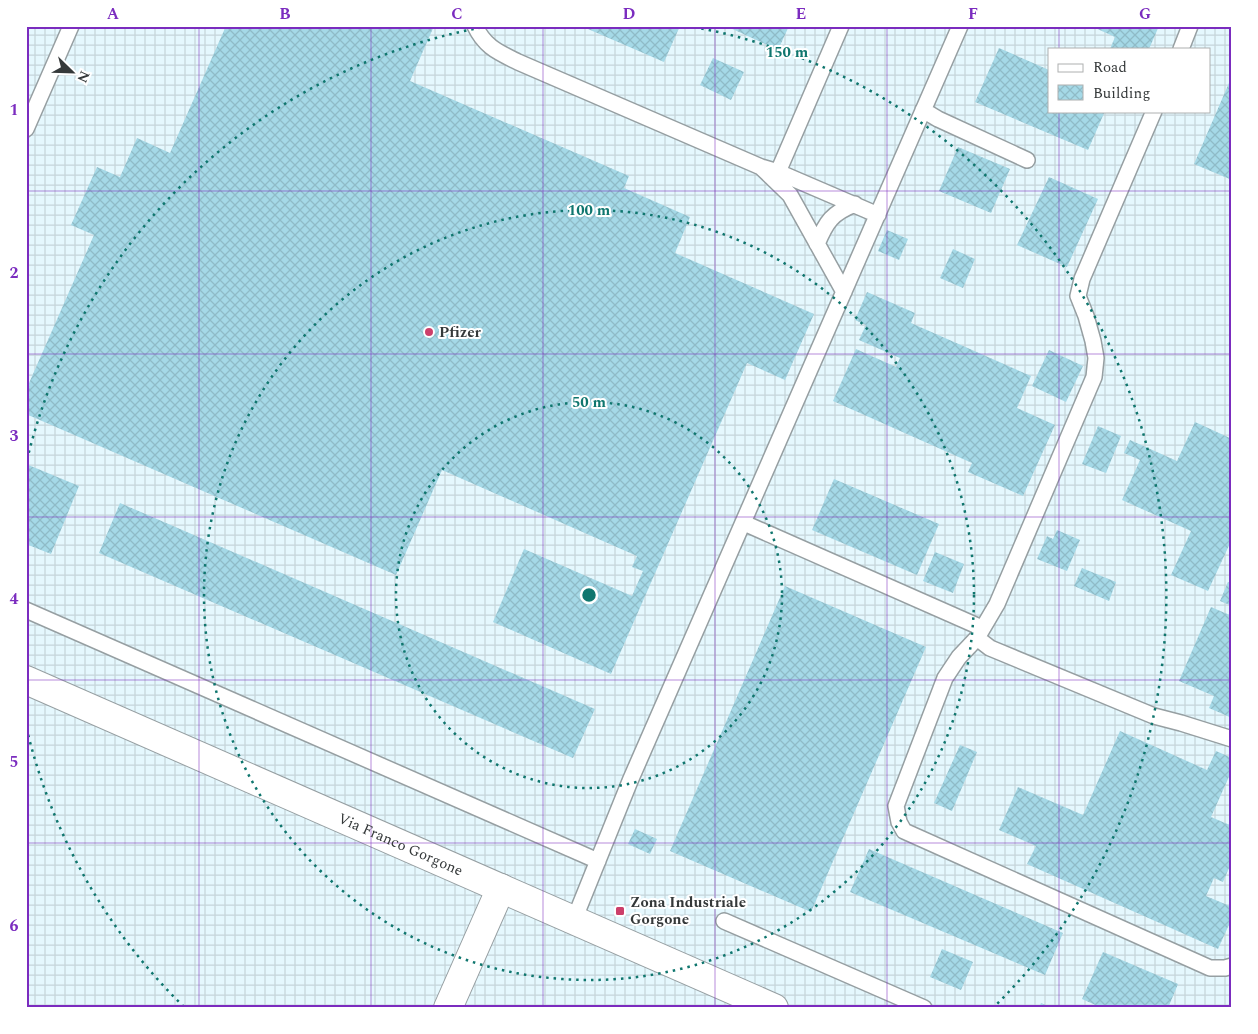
<svg xmlns="http://www.w3.org/2000/svg" width="1258" height="1034" font-family="Spectral,serif">
<defs>
<pattern id="industrial-grid" width="8" height="8" patternUnits="userSpaceOnUse" patternTransform="scale(1.25)"><rect width="8" height="8" fill="#e5f8fe"/><path d="M0 4h8M4 0v8" fill="none" stroke="#c5d5da"/></pattern>
<pattern id="building-cross-hatch" width="8" height="8" patternUnits="userSpaceOnUse" patternTransform="scale(1.25)"><rect width="8" height="8" fill="#a5d9e7"/><path d="M0 0l8 8M0 8l8-8" fill="none" stroke="#8fbbc7"/></pattern>
</defs>
<rect width="100%" height="100%" fill="#f6fcfe"/>
<!-- industrial -->
<path fill="url(#industrial-grid)" fill-rule="evenodd" d="M 26,26 L 1232,26 L 1232,1008 L 26,1008 ZM 1049,49 L 1209,49 L 1209,111 L 1049,111 Z"/>
<!-- building -->
<path fill="url(#building-cross-hatch)" d="M 226,26 L 434,26 L 410,81 L 629,176 L 624,188 L 690,217 L 675,253 L 814,314 L 785,380 L 747,363 L 611,674 L 493,622 L 524,549 L 632,596 L 643,571 L 632,567 L 637,556 L 442,470 L 396,575 L 26,414 L 26,390 L 94,235 L 71,225 L 97,167 L 120,177 L 137,138 L 170,153 Z
M 581,26 L 680,26 L 664,62 Z
M 726,26 L 789,26 L 778,50 Z
M 1091,26 L 1159,26 L 1149,49 L 1110,49 L 1115,37 Z
M 999,48 L 1049,70 L 1049,111 L 1105,111 L 1088,150 L 975,102 Z
M 713,58 L 744,72 L 731,100 L 700,85 Z
M 1232,76 L 1232,180 L 1194,164 Z
M 958,147 L 1010,169 L 991,213 L 939,191 Z
M 1049,177 L 1098,199 L 1067,267 L 1017,245 Z
M 887,230 L 908,239 L 899,260 L 878,251 Z
M 953,249 L 975,259 L 963,288 L 940,278 Z
M 867,292 L 915,313 L 911,323 L 1031,376 L 1017,408 L 1055,425 L 1023,496 L 968,472 L 972,463 L 833,401 L 856,349 L 896,367 L 900,358 L 859,340 L 866,325 L 855,320 Z
M 1049,350 L 1083,366 L 1066,402 L 1032,386 Z
M 1195,422 L 1232,439 L 1232,539 L 1208,591 L 1171,575 L 1191,531 L 1122,500 L 1140,460 L 1124,453 L 1130,440 L 1177,461 Z
M 1098,426 L 1121,436 L 1106,473 L 1082,464 Z
M 26,464 L 79,486 L 51,554 L 26,544 Z
M 834,479 L 939,524 L 917,575 L 812,530 Z
M 120,503 L 595,709 L 573,758 L 99,553 Z
M 1057,530 L 1080,540 L 1067,571 L 1037,559 L 1047,536 L 1053,539 Z
M 935,552 L 964,564 L 953,593 L 923,581 Z
M 1082,568 L 1116,582 L 1109,601 L 1074,586 Z
M 1228,582 L 1232,584 L 1232,606 L 1220,601 Z
M 785,586 L 926,647 L 811,912 L 670,851 Z
M 1211,607 L 1232,616 L 1232,718 L 1209,708 L 1214,696 L 1179,681 Z
M 1120,731 L 1207,770 L 1216,751 L 1232,758 L 1232,770 L 1211,817 L 1232,826 L 1232,861 L 1223,882 L 1214,878 L 1206,896 L 1232,907 L 1232,918 L 1218,949 L 1027,864 L 1036,846 L 999,830 L 1018,787 L 1083,815 Z
M 960,745 L 977,752 L 952,811 L 934,803 Z
M 635,829 L 657,839 L 650,854 L 628,844 Z
M 869,849 L 1063,933 L 1045,975 L 850,892 Z
M 942,949 L 973,962 L 961,990 L 930,977 Z
M 1103,952 L 1178,984 L 1168,1008 L 1102,1008 L 1082,999 Z
M 1041,1003 L 1052,1008 L 1039,1008 Z"/>
<g fill="none" stroke-linecap="round" stroke-linejoin="round">
<!-- lane casing -->
<g stroke="#969fa2" stroke-width="18">
<path id="lane" d="M 475,26 C 485,47 498,52 518,62 L 761,167 L 778,172 L 878,215
M 1181,49 L 1190,26
M 923,110 L 938,119 L 1027,160
M 1154,111 L 1082,279 L 1078,296 L 1086,316 L 1093,341 L 1096,358 L 1094,377 L 997,604 L 977,638 L 959,657 L 945,678 L 896,806 L 899,822 L 904,831 L 1210,968 L 1225,968 L 1232,966
M 26,129 L 71,26
M 762,168 L 790,195 L 844,292
M 778,172 L 841,26
M 817,244 C 826,222 832,213 855,204
M 744,523 L 982,628
M 26,610 L 598,861
M 977,638 L 990,648 L 1154,716 L 1181,723 L 1232,739
M 574,920 L 630,781 L 960,26
M 724,921 L 924,1008"/>
</g>
<!-- street casing -->
<g stroke="#969fa2" stroke-width="30">
<g id="street">
<path id="s1" d="M 26,680 L 774,1008"/>
<path d="M 448,1008 L 501,888"/>
</g>
</g>
<!-- lane -->
<use href="#lane" stroke="#fff" stroke-width="15"/>
<!-- street -->
<use href="#street" stroke="#fff" stroke-width="28"/>
</g>
<!-- grid -->
<path fill="none" stroke="#7b2cbf" stroke-width="1" stroke-opacity="0.55" d="M 199,26 L 199,1008M 371,26 L 371,1008M 543,26 L 543,1008M 715,26 L 715,1008M 887,26 L 887,1008M 1059,26 L 1059,49M 1059,111 L 1059,1008M 26,191 L 1232,191M 26,354 L 1232,354M 26,517 L 1232,517M 26,680 L 1232,680M 26,843 L 1232,843"/>
<!-- distance rings -->
<g fill="none" stroke="#0f766e" stroke-width="2.5" stroke-dasharray="2.5 5">
<circle cx="589" cy="595" r="193"/>
<circle cx="589" cy="595" r="385"/>
<path d="M184 1007A578 578 0 0 1 27 730M27 460A578 578 0 0 1 484 27M694 27A578 578 0 0 1 994 1007"/>
</g>
<!-- markers -->
<g fill="#cc3f6a" stroke="#fff" stroke-width="2">
<circle cx="429" cy="332" r="5"/>
<rect x="615" y="906" width="10" height="10" rx="2.5"/>
</g>
<g text-anchor="middle" stroke-width="4" stroke-linejoin="round" paint-order="stroke">
<!-- poi labels -->
<g font-size="15" font-weight="bold" fill="#35393a" stroke="#fff" text-anchor="start">
<text x="439" y="337">Pfizer</text>
<text x="630" y="907">Zona Industriale<tspan x="630" dy="17">Gorgone</tspan></text>
</g>
<!-- street labels -->
<g font-size="15" fill="#35393a" stroke="#fff">
<text dy="5" stroke="none"><textPath href="#s1" startOffset="409">Via Franco Gorgone</textPath></text>
</g>
</g>
<circle cx="589" cy="595" r="8" fill="#0f766e" stroke="#fff" stroke-width="2.5"/>
<g font-size="15" text-anchor="middle" font-weight="bold" fill="#0f766e" stroke="#fff" stroke-width="4" stroke-linejoin="round" paint-order="stroke">
<text x="787" y="57">150 m</text>
<text x="589" y="215">100 m</text>
<text x="589" y="407">50 m</text>
</g>
<!-- border -->
<rect width="1258" height="1034" fill="none" stroke="#ffffff" stroke-width="55"/>
<!-- legend -->
<rect x="1048" y="48" width="162" height="65" fill="#ffffff" stroke="#aeb0b0"/>
<rect x="1058" y="64" width="25" height="8" fill="#ffffff" stroke="#aeb0b0"/>
<text x="1093" y="72" font-size="15" fill="#35393a">Road</text>
<rect x="1058" y="85" width="25" height="15" fill="url(#building-cross-hatch)" stroke="#aeb0b0"/>
<text x="1093" y="98" font-size="15" fill="#35393a">Building</text>
<!-- north arrow -->
<g transform="translate(72 72) rotate(113)" stroke="#ffffff" stroke-width="4" paint-order="stroke">
<path d="M0-4L9 19L0 12L-9 19Z" fill="#35393a"/>
<text y="-8" font-size="14" font-weight="bold" text-anchor="middle" fill="#35393a">N</text>
</g>
<rect x="28" y="28" width="1202" height="978" fill="none" stroke="#7b2cbf" stroke-width="2"/>
<g font-size="16" text-anchor="middle" font-weight="bold" fill="#7b2cbf">
<text x="113" y="19">A</text>
<text x="285" y="19">B</text>
<text x="457" y="19">C</text>
<text x="629" y="19">D</text>
<text x="801" y="19">E</text>
<text x="973" y="19">F</text>
<text x="1145" y="19">G</text>
<text x="14" y="115">1</text>
<text x="14" y="278">2</text>
<text x="14" y="441">3</text>
<text x="14" y="604">4</text>
<text x="14" y="767">5</text>
<text x="14" y="931">6</text>
</g>
</svg>
